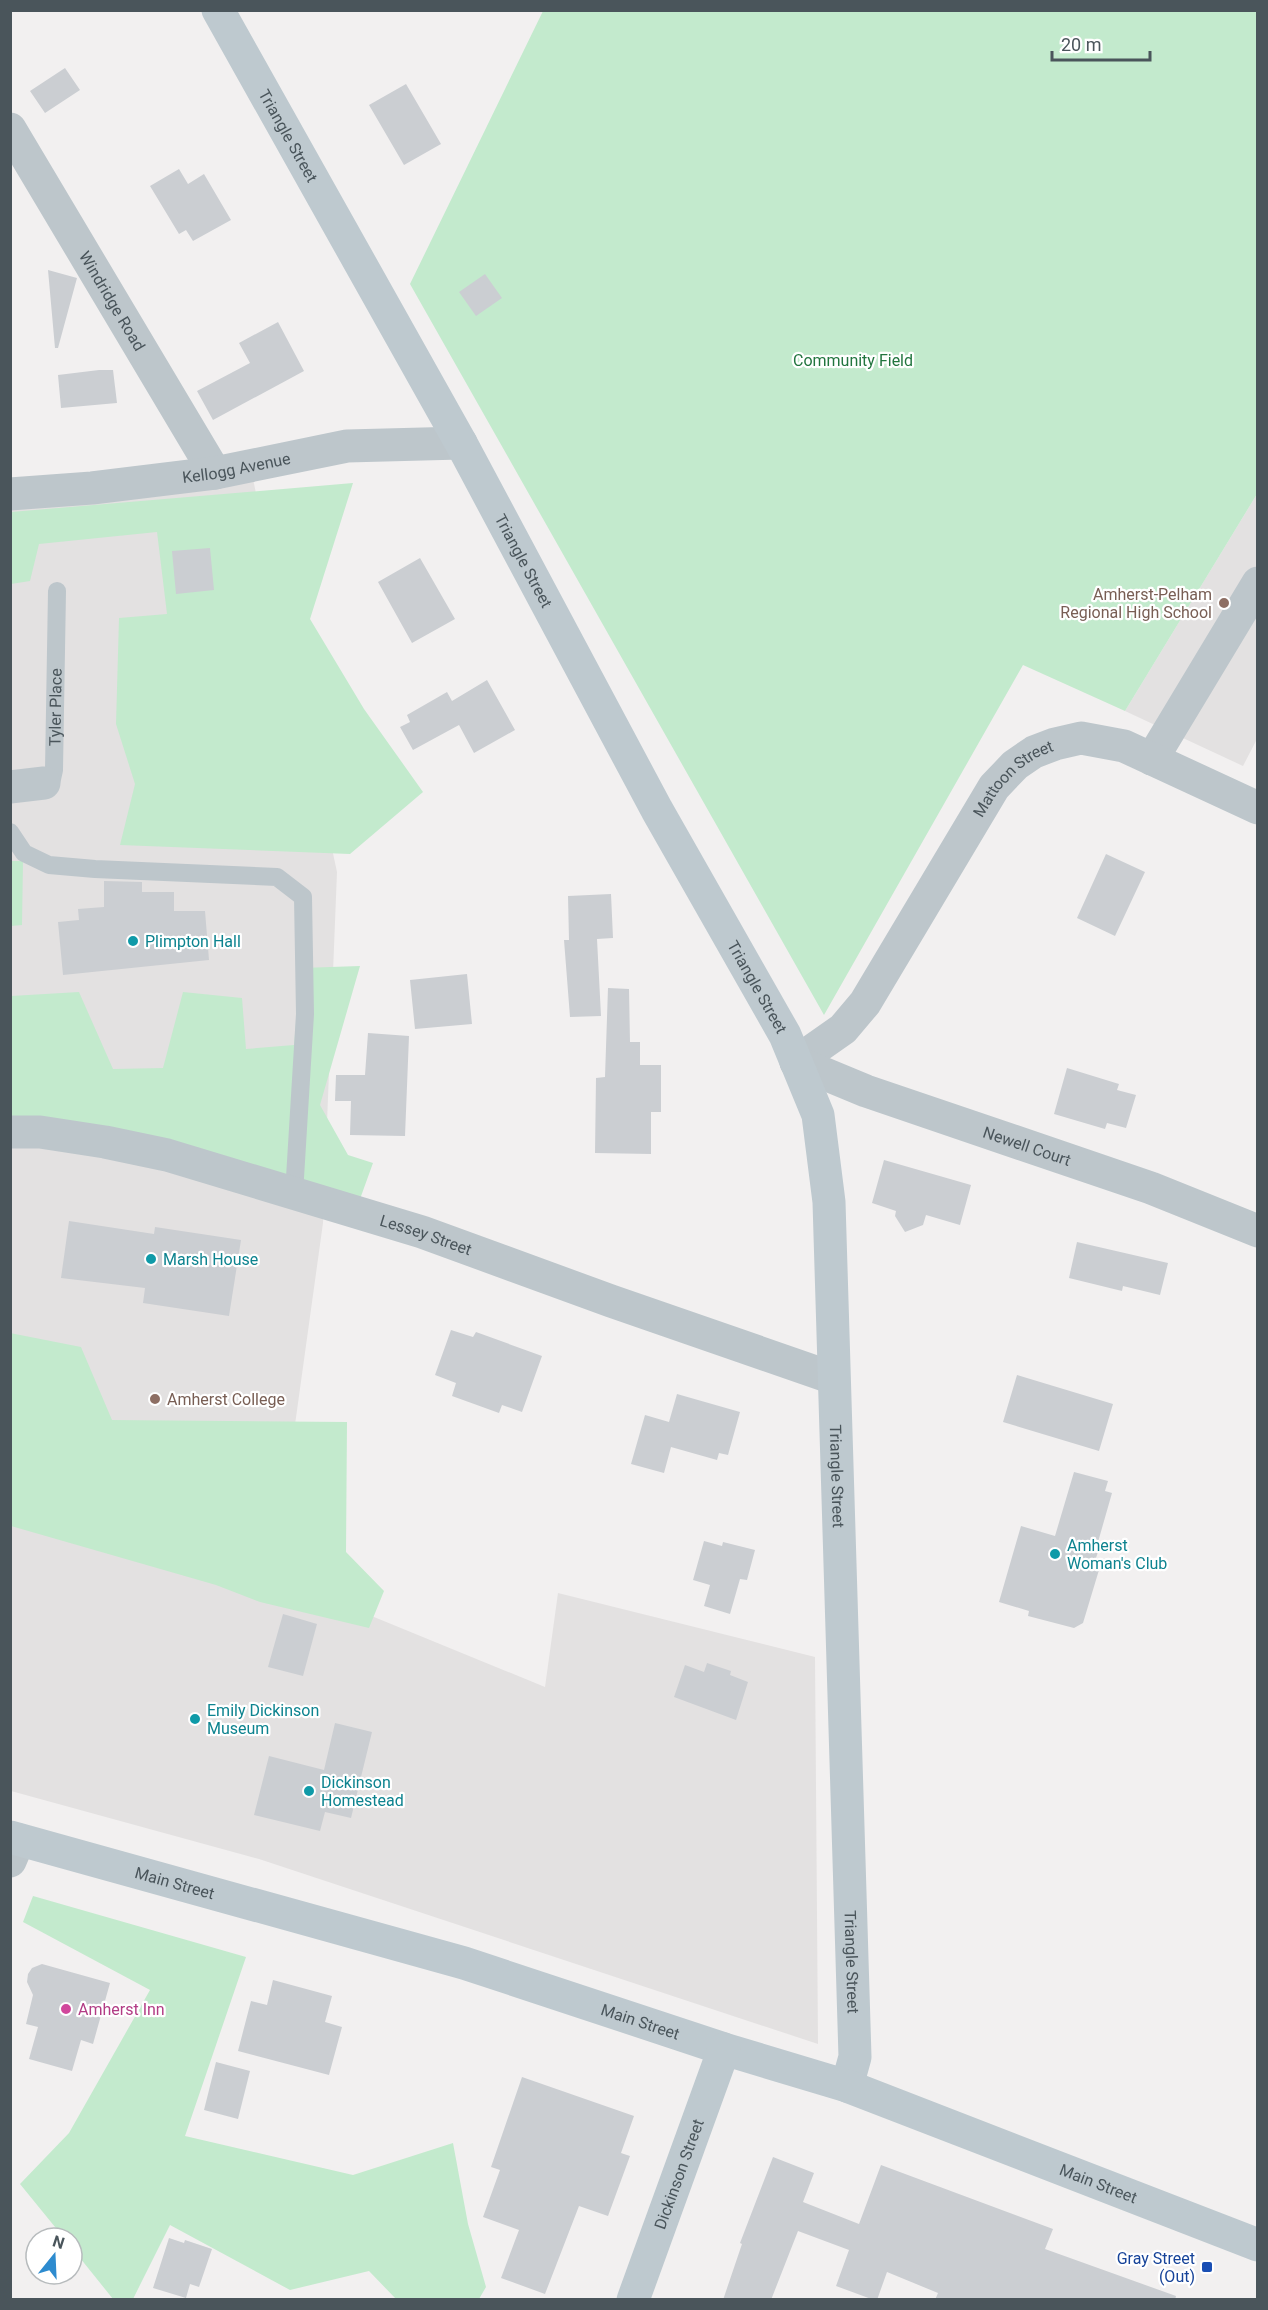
<svg xmlns="http://www.w3.org/2000/svg" width="1268" height="2310" font-family="Roboto,sans-serif">
<rect width="100%" height="100%" fill="#f2f0f0"/>
<!-- education -->
<path fill="#e3e1e1" d="M 253,479 L 337,872 L 323,1223 L 274,1576 L 545,1687 L 558,1593 L 815,1657 L 818,2044 L 259,1859 L 11,1791 L 10,502 Z
M 1257,494 L 1257,739 L 1243,766 L 1125,711 Z"/>
<!-- green -->
<path fill="#c3eacd" d="M 543,11 L 1257,11 L 1257,494 L 1125,711 L 1023,665 L 824,1015 L 410,284 Z
M 353,483 L 310,619 L 364,709 L 423,792 L 350,854 L 120,845 L 135,784 L 116,724 L 119,618 L 167,614 L 157,532 L 39,544 L 30,581 L 11,584 L 11,512 Z
M 11,861 L 23,861 L 22,925 L 11,926 Z
M 360,966 L 320,1105 L 348,1155 L 373,1163 L 360,1199 L 11,1119 L 11,996 L 79,992 L 113,1069 L 163,1068 L 183,992 L 242,998 L 246,1049 L 294,1045 L 301,968 Z
M 10,1333 L 81,1347 L 112,1420 L 347,1422 L 346,1552 L 384,1591 L 369,1628 L 260,1602 L 216,1585 L 11,1526 Z
M 33,1896 L 246,1957 L 185,2136 L 353,2175 L 453,2143 L 468,2224 L 486,2287 L 479,2299 L 396,2299 L 369,2271 L 290,2290 L 170,2225 L 133,2299 L 113,2299 L 72,2248 L 72,2238 L 64,2238 L 20,2184 L 69,2133 L 150,1990 L 23,1922 Z"/>
<!-- building -->
<path fill="#cbced2" d="M 65,68 L 80,90 L 45,113 L 30,91 Z
M 406,84 L 441,144 L 404,165 L 369,105 Z
M 179,169 L 188,184 L 204,174 L 231,220 L 193,241 L 186,230 L 179,234 L 150,186 Z
M 48,270 L 77,278 L 58,348 L 55,348 Z
M 485,274 L 502,298 L 476,316 L 459,292 Z
M 278,322 L 304,371 L 213,420 L 197,391 L 250,363 L 239,343 Z
M 99,370 L 113,370 L 117,403 L 61,408 L 58,375 Z
M 210,548 L 214,590 L 176,594 L 172,551 Z
M 420,558 L 455,619 L 412,643 L 378,582 Z
M 487,680 L 515,730 L 474,753 L 459,725 L 413,750 L 400,727 L 410,722 L 407,715 L 447,692 L 452,701 Z
M 1106,854 L 1145,872 L 1115,936 L 1077,918 Z
M 104,881 L 142,882 L 142,892 L 174,892 L 174,911 L 205,911 L 209,960 L 63,975 L 58,922 L 79,920 L 78,909 L 104,907 Z
M 611,894 L 613,938 L 597,939 L 601,1016 L 570,1017 L 564,940 L 569,940 L 568,896 Z
M 467,974 L 472,1024 L 415,1029 L 410,980 Z
M 608,988 L 629,989 L 630,1042 L 640,1042 L 640,1065 L 661,1065 L 661,1112 L 651,1112 L 651,1154 L 595,1153 L 596,1078 L 605,1077 Z
M 368,1033 L 409,1036 L 405,1136 L 350,1135 L 351,1101 L 335,1101 L 336,1075 L 365,1075 Z
M 1067,1068 L 1119,1084 L 1117,1090 L 1136,1095 L 1126,1128 L 1107,1123 L 1105,1129 L 1054,1114 Z
M 884,1160 L 971,1185 L 960,1225 L 926,1215 L 923,1225 L 905,1232 L 895,1216 L 896,1211 L 872,1203 Z
M 69,1221 L 154,1234 L 155,1227 L 241,1240 L 229,1316 L 143,1303 L 145,1288 L 61,1278 Z
M 1077,1242 L 1168,1263 L 1160,1295 L 1123,1286 L 1122,1291 L 1069,1278 Z
M 451,1330 L 473,1337 L 476,1332 L 542,1356 L 522,1412 L 502,1405 L 499,1413 L 452,1396 L 456,1383 L 435,1375 Z
M 1017,1375 L 1113,1404 L 1099,1451 L 1003,1422 Z
M 677,1394 L 740,1412 L 728,1455 L 719,1453 L 717,1460 L 671,1447 L 664,1473 L 631,1464 L 645,1415 L 669,1422 Z
M 1074,1472 L 1108,1481 L 1105,1491 L 1112,1493 L 1096,1549 L 1099,1549 L 1096,1558 L 1102,1560 L 1083,1623 L 1074,1628 L 1028,1616 L 1029,1611 L 999,1602 L 1021,1526 L 1055,1536 Z
M 704,1541 L 722,1546 L 723,1542 L 755,1550 L 747,1580 L 740,1579 L 730,1614 L 704,1606 L 710,1585 L 693,1580 Z
M 283,1614 L 317,1624 L 303,1676 L 268,1667 Z
M 707,1663 L 731,1671 L 730,1675 L 748,1682 L 736,1720 L 674,1697 L 685,1665 L 704,1672 Z
M 335,1723 L 372,1732 L 351,1818 L 325,1812 L 320,1831 L 254,1815 L 269,1756 L 324,1770 Z
M 42,1964 L 110,1983 L 93,2044 L 81,2040 L 72,2071 L 29,2059 L 38,2027 L 26,2024 L 33,1995 L 27,1982 L 28,1974 L 32,1968 Z
M 273,1980 L 332,1996 L 325,2022 L 342,2027 L 329,2075 L 238,2051 L 251,2001 L 267,2005 Z
M 216,2062 L 250,2071 L 238,2119 L 204,2110 Z
M 522,2077 L 634,2116 L 621,2153 L 630,2156 L 608,2216 L 579,2206 L 545,2294 L 501,2278 L 519,2230 L 483,2217 L 500,2170 L 491,2167 Z
M 773,2157 L 814,2173 L 803,2202 L 859,2224 L 881,2165 L 1053,2229 L 1045,2249 L 1176,2296 L 1175,2300 L 935,2300 L 938,2293 L 887,2272 L 877,2300 L 874,2300 L 836,2286 L 849,2250 L 798,2231 L 771,2300 L 723,2300 L 742,2244 L 740,2243 Z
M 169,2238 L 184,2243 L 185,2240 L 212,2249 L 199,2287 L 190,2284 L 186,2298 L 153,2288 Z"/>
<g fill="none" stroke-linecap="round" stroke-linejoin="round">
<!-- lane -->
<g stroke="#bdc6cb" stroke-width="18">
<path id="s1" d="M 44,783 L 52,779 L 54,770 L 57,591"/>
<path d="M 10,832 L 24,853 L 49,865 L 95,869 L 277,877 L 303,897 L 305,1014 L 294,1194"/>
</g>
<!-- street -->
<g stroke="#bdc6cb" stroke-width="33">
<path id="s2" d="M 10,129 L 215,473"/>
<path id="s3" d="M 10,494 L 92,488 L 215,473 L 347,446 L 461,443"/>
<path d="M 1152,759 L 1258,583"/>
<path d="M 10,787 L 44,783"/>
<path id="s4" d="M 796,1062 L 843,1029 L 865,1003 L 994,787 L 1015,765 L 1034,752 L 1055,744 L 1081,738 L 1124,746 L 1258,808"/>
<path id="s5" d="M 796,1062 L 866,1091 L 1151,1188 L 1258,1231"/>
<path id="s6" d="M 10,1132 L 40,1132 L 105,1142 L 167,1155 L 422,1232 L 611,1301 L 833,1378"/>
<path d="M 10,1861 L 19,1840"/>
</g>
<!-- secondary -->
<g stroke="#bec9cf" stroke-width="33">
<path id="s7" d="M 218,10 L 461,443 L 657,810 L 785,1035 L 818,1115 L 829,1202 L 855,2057 L 847,2086"/>
<path id="s8" d="M 10,1837 L 464,1963 L 724,2049 L 847,2086 L 1258,2245"/>
<path id="s9" d="M 633,2300 L 724,2049"/>
</g>
</g>
<!-- markers -->
<g fill="#8d6e63" stroke="#fff" stroke-width="2">
<circle cx="1224" cy="603" r="6"/>
<circle cx="155" cy="1399" r="6"/>
</g>
<g fill="#0f9aa8" stroke="#fff" stroke-width="2">
<circle cx="133" cy="941" r="6"/>
<circle cx="151" cy="1259" r="6"/>
<circle cx="1055" cy="1554" r="6"/>
<circle cx="195" cy="1719" r="6"/>
<circle cx="309" cy="1791" r="6"/>
</g>
<circle fill="#d1479c" stroke="#fff" stroke-width="2" cx="66" cy="2009" r="6"/>
<rect fill="#1a4fb4" stroke="#fff" stroke-width="2" x="1201" y="2261" width="12" height="12" rx="3"/>
<g text-anchor="middle" stroke-width="4.5" stroke-linejoin="round" paint-order="stroke">
<!-- street labels -->
<g font-size="16" fill="#4a555b" stroke="#fff">
<text dy="6" stroke="none"><textPath href="#s7" startOffset="144">Triangle Street</textPath></text>
<text dy="6" stroke="none"><textPath href="#s2" startOffset="200">Windridge Road</textPath></text>
<text dy="6" stroke="none"><textPath href="#s3" startOffset="228">Kellogg Avenue</textPath></text>
<text dy="6" stroke="none"><textPath href="#s7" startOffset="630">Triangle Street</textPath></text>
<text dy="6" stroke="none"><textPath href="#s1" startOffset="81">Tyler Place</textPath></text>
<text dy="6" stroke="none"><textPath href="#s4" startOffset="363">Mattoon Street</textPath></text>
<text dy="6" stroke="none"><textPath href="#s7" startOffset="1116">Triangle Street</textPath></text>
<text dy="6" stroke="none"><textPath href="#s5" startOffset="246">Newell Court</textPath></text>
<text dy="6" stroke="none"><textPath href="#s6" startOffset="430">Lessey Street</textPath></text>
<text dy="6" stroke="none"><textPath href="#s7" startOffset="1620">Triangle Street</textPath></text>
<text dy="6" stroke="none"><textPath href="#s8" startOffset="171">Main Street</textPath></text>
<text dy="6" stroke="none"><textPath href="#s7" startOffset="2106">Triangle Street</textPath></text>
<text dy="6" stroke="none"><textPath href="#s8" startOffset="657">Main Street</textPath></text>
<text dy="6" stroke="none"><textPath href="#s9" startOffset="134">Dickinson Street</textPath></text>
<text dy="6" stroke="none"><textPath href="#s8" startOffset="1143">Main Street</textPath></text>
</g>
<!-- park labels -->
<g font-size="16" fill="#22753f" stroke="#fff">
<text x="853" y="366">Community Field</text>
</g>
<!-- education labels -->
<g font-size="16" fill="#785e54" stroke="#fff" text-anchor="end">
<text x="1212" y="600">Amherst-Pelham<tspan x="1212" dy="18">Regional High School</tspan></text>
<text x="167" y="1405" text-anchor="start">Amherst College</text>
</g>
<!-- culture labels -->
<g font-size="16" fill="#0d838f" stroke="#fff" text-anchor="start">
<text x="145" y="947">Plimpton Hall</text>
<text x="163" y="1265">Marsh House</text>
<text x="1067" y="1551">Amherst<tspan x="1067" dy="18">Woman's Club</tspan></text>
<text x="207" y="1716">Emily Dickinson<tspan x="207" dy="18">Museum</tspan></text>
<text x="321" y="1788">Dickinson<tspan x="321" dy="18">Homestead</tspan></text>
</g>
<!-- hotel labels -->
<g font-size="16" fill="#b23c85" stroke="#fff" text-anchor="start">
<text x="78" y="2015">Amherst Inn</text>
</g>
<!-- transit labels -->
<g font-size="16" fill="#164399" stroke="#fff" text-anchor="end">
<text x="1195" y="2264">Gray Street<tspan x="1195" dy="18">(Out)</tspan></text>
</g>
</g>
<!-- border -->
<rect width="1268" height="2310" fill="none" stroke="#4a555b" stroke-width="24"/>
<!-- north arrow -->
<g transform="translate(54 2256) rotate(18)"><circle r="28" fill="#ffffff" stroke="#b7bbbd" stroke-width="1.5"/>
<path d="M0-4.5L10 22L0 15L-10 22Z" fill="#2d8bcf"/>
<text y="-9" font-size="16" font-weight="bold" text-anchor="middle" fill="#4a555b">N</text>
</g>
<!-- scale -->
<path d="M1052 51v9h98v-9" fill="none" stroke="#4a555b" stroke-width="3"/>
<text x="1061" y="51" font-size="18" fill="#4a555b" stroke="#ffffff" stroke-width="4.5" paint-order="stroke">20 m</text>
</svg>
